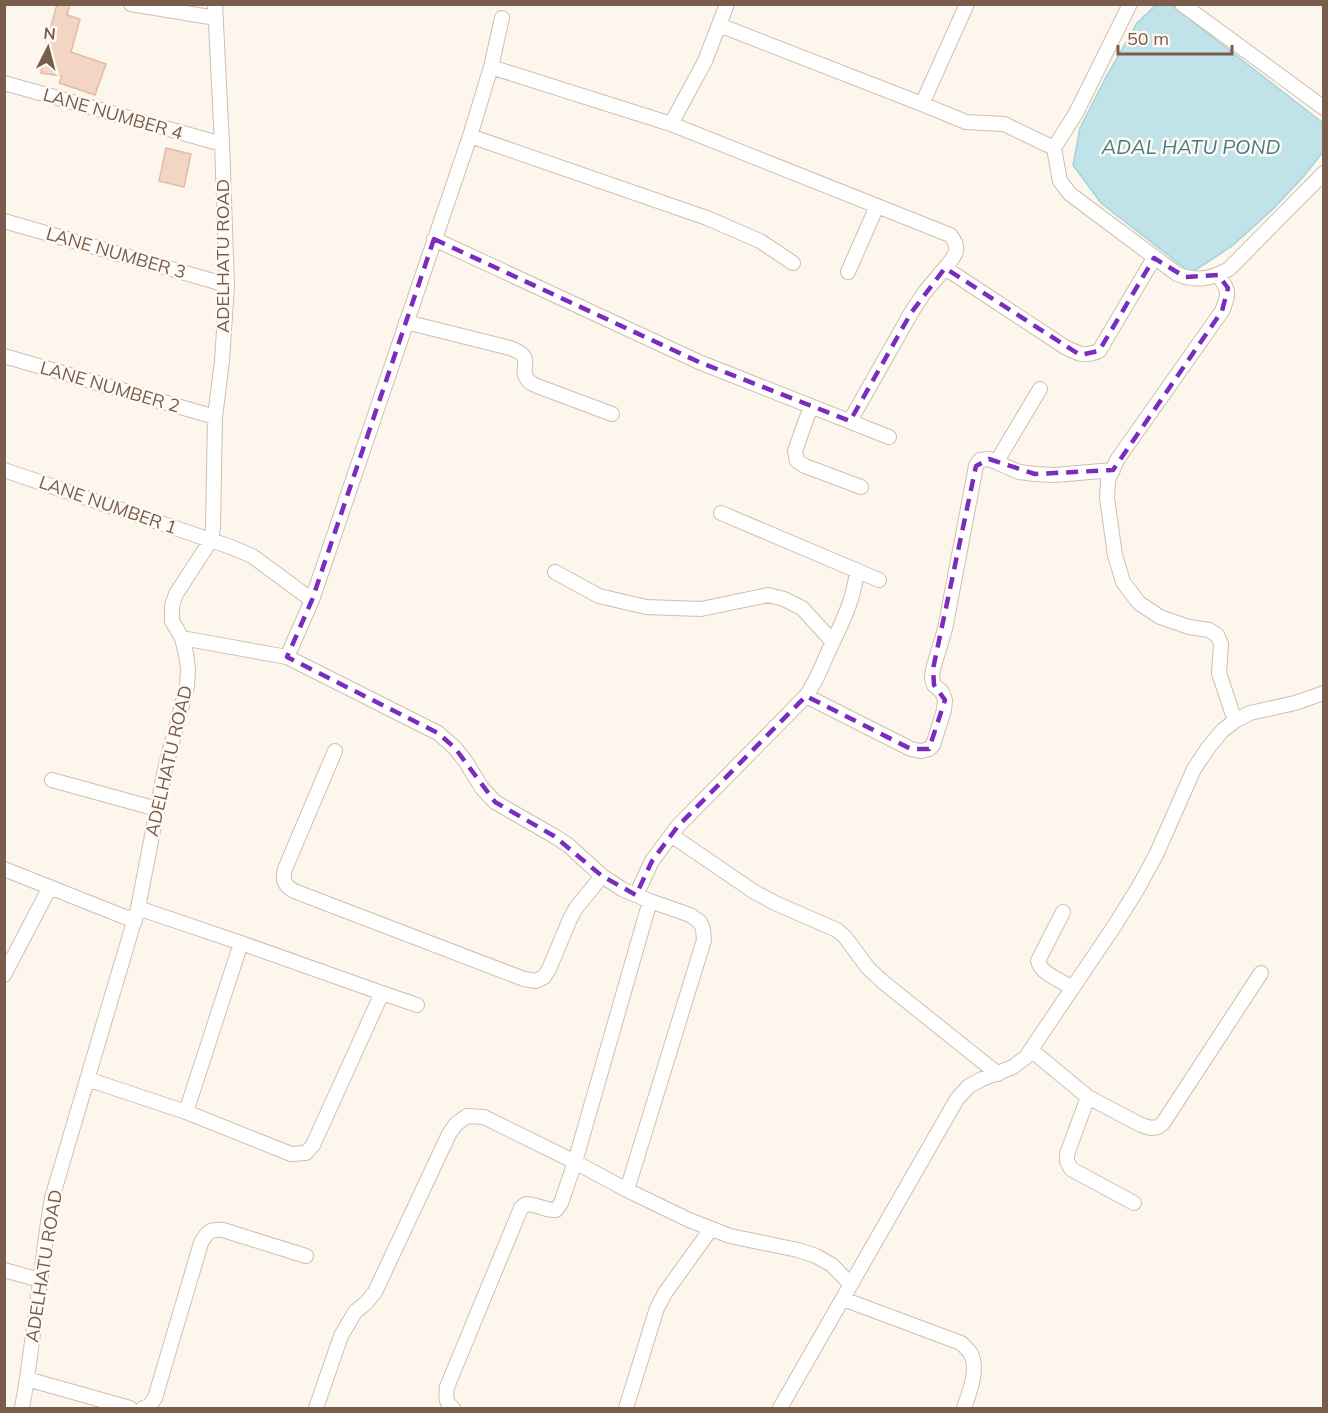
<svg xmlns="http://www.w3.org/2000/svg" width="1328" height="1413" font-family="Mulish,sans-serif">
<rect width="100%" height="100%" fill="#fdf6ec"/>
<!-- water -->
<path fill="#bfe3e8" stroke="#a5d3da" stroke-width="1.5" d="M 1171,5 L 1323,123 L 1323,152 L 1302,178 L 1274,208 L 1232,246 L 1191,273 L 1101,203 L 1073,165 L 1080,128 L 1105,79 L 1137,23 L 1155,6 Z"/>
<!-- building -->
<path fill="#f3d5c3" stroke="#e6bba3" stroke-width="1.5" d="M 57,4 L 70,4 L 67,15 L 80,19 L 71,52 L 106,64 L 95,95 L 59,83 L 62,76 L 41,73 L 45,49 Z
M 166,148 L 191,154 L 184,187 L 159,181 Z"/>
<g fill="none" stroke-linecap="round" stroke-linejoin="round">
<!-- minor casing -->
<g stroke="#d1beb0" stroke-width="16">
<path id="minor" d="M 131,4 L 216,18
M 1182,4 L 1324,108
M 719,25 L 922,104 L 966,122 L 1004,124 L 1054,148 L 1076,113 L 1130,4
M 491,67 L 671,124 L 950,235 C 962,249 955,256 945,268
M 4,83 L 222,144
M 922,104 L 967,4
M 671,124 L 705,61 L 727,4
M 470,136 L 707,218 L 760,241 L 793,263
M 1054,148 L 1060,181 L 1070,194 L 1177,274 C 1196,282 1211,279 1229,269 L 1324,173
M 4,221 L 227,285
M 434,239 L 699,362 L 889,437
M 848,272 L 877,206
M 1218,275 C 1229,290 1230,293 1222,311 L 1117,460 L 1108,480 L 1107,498 L 1115,555 L 1123,582 L 1139,603 L 1160,617 L 1189,627 L 1209,630 L 1217,635 L 1221,644 L 1219,673 L 1235,721
M 406,322 L 510,348 C 538,358 517,368 528,380 C 530,383 534,384 537,386 L 612,414
M 4,356 L 215,417
M 811,406 L 795,451 L 797,461 L 805,466 L 861,487
M 850,421 L 911,313 L 924,293 L 945,268 L 1065,347 C 1079,354 1084,357 1099,351 L 1154,258
M 997,461 L 1040,389
M 4,470 L 231,547 L 252,556 L 312,600
M 721,513 L 879,580
M 555,572 L 599,596 L 646,607 L 701,609 L 768,595 L 784,599 L 802,608 L 833,642
M 182,638 L 287,657 L 438,733 L 455,748 L 466,762 L 482,788 L 495,802 L 554,836 L 568,845 L 602,876 L 622,889 L 650,901 L 690,915 L 700,922 L 703,929 L 704,940 L 627,1190
M 287,657 L 312,600 L 470,136 L 491,67 L 502,18
M 806,696 L 911,749 L 921,751 L 929,749 L 933,745 L 944,710 L 945,700 L 942,692 L 934,685 L 932,678 L 933,669 L 945,629 L 976,466 L 980,460 L 989,459 L 1019,472 L 1035,474 L 1055,475 L 1113,470
M 335,751 L 285,869 C 282,880 284,885 294,891 L 524,979 L 536,981 L 544,977 L 549,969 L 570,919 L 576,908 L 602,876
M 52,780 L 157,809
M 671,835 L 753,891 L 775,903 L 837,930 L 845,937 L 868,968 L 883,982 L 998,1074
M 4,869 L 135,921
M 636,895 L 652,861 L 678,826 L 806,696 C 816,682 822,666 829,650 C 842,623 854,600 857,570
M 1063,912 L 1038,961 C 1041,974 1062,981 1073,988
M 4,975 L 50,887
M 382,993 L 417,1005
M 1031,1050 L 1088,1097 L 1067,1154 L 1067,1161 L 1071,1169 L 1134,1203
M 87,1079 L 186,1112 L 291,1154 L 306,1153 L 313,1145 L 382,993 L 241,943 L 138,908
M 1088,1097 L 1141,1125 L 1151,1128 L 1158,1127 L 1163,1123 L 1261,973
M 186,1112 L 241,943
M 4,1270 L 40,1280
M 843,1299 L 961,1343 C 964,1346 969,1350 971,1354 C 979,1370 969,1393 964,1408
M 27,1379 L 130,1408
M 22,1408 L 27,1379 L 48,1222 L 52,1198 L 138,908 L 165,769 L 187,686 L 188,669 L 186,654 L 182,638 L 172,621 L 172,606 L 176,594 L 211,540 L 213,527 L 215,417 L 222,361 L 227,285 L 222,144 L 215,4
M 143,1408 L 149,1406 L 155,1398 L 201,1243 C 207,1232 210,1229 223,1230 L 306,1256
M 316,1408 L 341,1336 L 355,1312 L 366,1303 L 375,1292 L 449,1134 L 456,1124 L 467,1116 L 484,1117 L 575,1162 L 627,1190 L 689,1220 L 730,1236 L 798,1250 L 816,1256 L 832,1265 L 851,1285
M 453,1408 C 445,1403 446,1396 447,1387 L 521,1208 L 526,1204 C 537,1204 546,1211 556,1210 L 561,1203 L 575,1162 L 650,901
M 626,1408 L 657,1308 L 665,1293 L 711,1229
M 780,1408 L 957,1099 L 969,1086 L 982,1079 L 1013,1067 L 1026,1057 L 1115,925 L 1138,888 L 1156,855 L 1194,769 L 1208,748 L 1223,730 L 1235,721 L 1250,713 L 1295,703 L 1324,693"/>
</g>
<!-- minor -->
<use href="#minor" stroke="#fff" stroke-width="14"/>
</g>
<!-- marked area -->
<path fill="none" stroke="#7b2cbf" stroke-width="4.5" stroke-dasharray="12 8" stroke-linejoin="round" d="M 434,239 L 699,362 L 850,421 L 911,313 L 945,268 L 1080,355 L 1099,351 L 1154,258 L 1185,277 L 1218,275 L 1228,288 L 1222,311 L 1113,470 L 1035,474 L 989,459 L 976,466 L 933,669 L 934,685 L 945,700 L 929,749 L 911,749 L 806,696 L 678,826 L 652,861 L 636,895 L 602,876 L 554,836 L 495,802 L 455,748 L 438,733 L 287,657 L 312,600 Z"/>
<g text-anchor="middle" stroke-width="5" stroke-linejoin="round" paint-order="stroke">
<!-- street labels -->
<g font-size="18" fill="#7a5c4d" stroke="#fffaf3">
<text transform="translate(113 114) rotate(16)" y="6">LANE NUMBER 4</text>
<text transform="translate(116 253) rotate(16)" y="6">LANE NUMBER 3</text>
<text transform="translate(223 256) rotate(-90)" y="6">ADELHATU ROAD</text>
<text transform="translate(110 387) rotate(16)" y="6">LANE NUMBER 2</text>
<text transform="translate(108 505) rotate(19)" y="6">LANE NUMBER 1</text>
<text transform="translate(169 761) rotate(-77)" y="6">ADELHATU ROAD</text>
<text transform="translate(44 1266) rotate(-81)" y="6">ADELHATU ROAD</text>
</g>
<!-- water labels -->
<g font-size="20" font-style="italic" fill="#437c86" stroke="#fffaf3">
<text x="1191" y="154">ADAL HATU POND</text>
</g>
</g>
<!-- border -->
<rect width="1328" height="1413" fill="none" stroke="#7a5c4d" stroke-width="12"/>
<!-- north arrow -->
<g transform="translate(48 48) rotate(6)" stroke="#fffaf3" stroke-width="4.5" paint-order="stroke">
<path d="M0-4.5L10 22L0 15L-10 22Z" fill="#7a5c4d"/>
<text y="-9" font-size="16" font-weight="bold" text-anchor="middle" fill="#7a5c4d">N</text>
</g>
<!-- scale -->
<path d="M1118 45v9h114v-9" fill="none" stroke="#7a5c4d" stroke-width="3"/>
<text x="1127" y="45" font-size="18" fill="#7a5c4d" stroke="#fffaf3" stroke-width="4.5" paint-order="stroke">50 m</text>
</svg>
